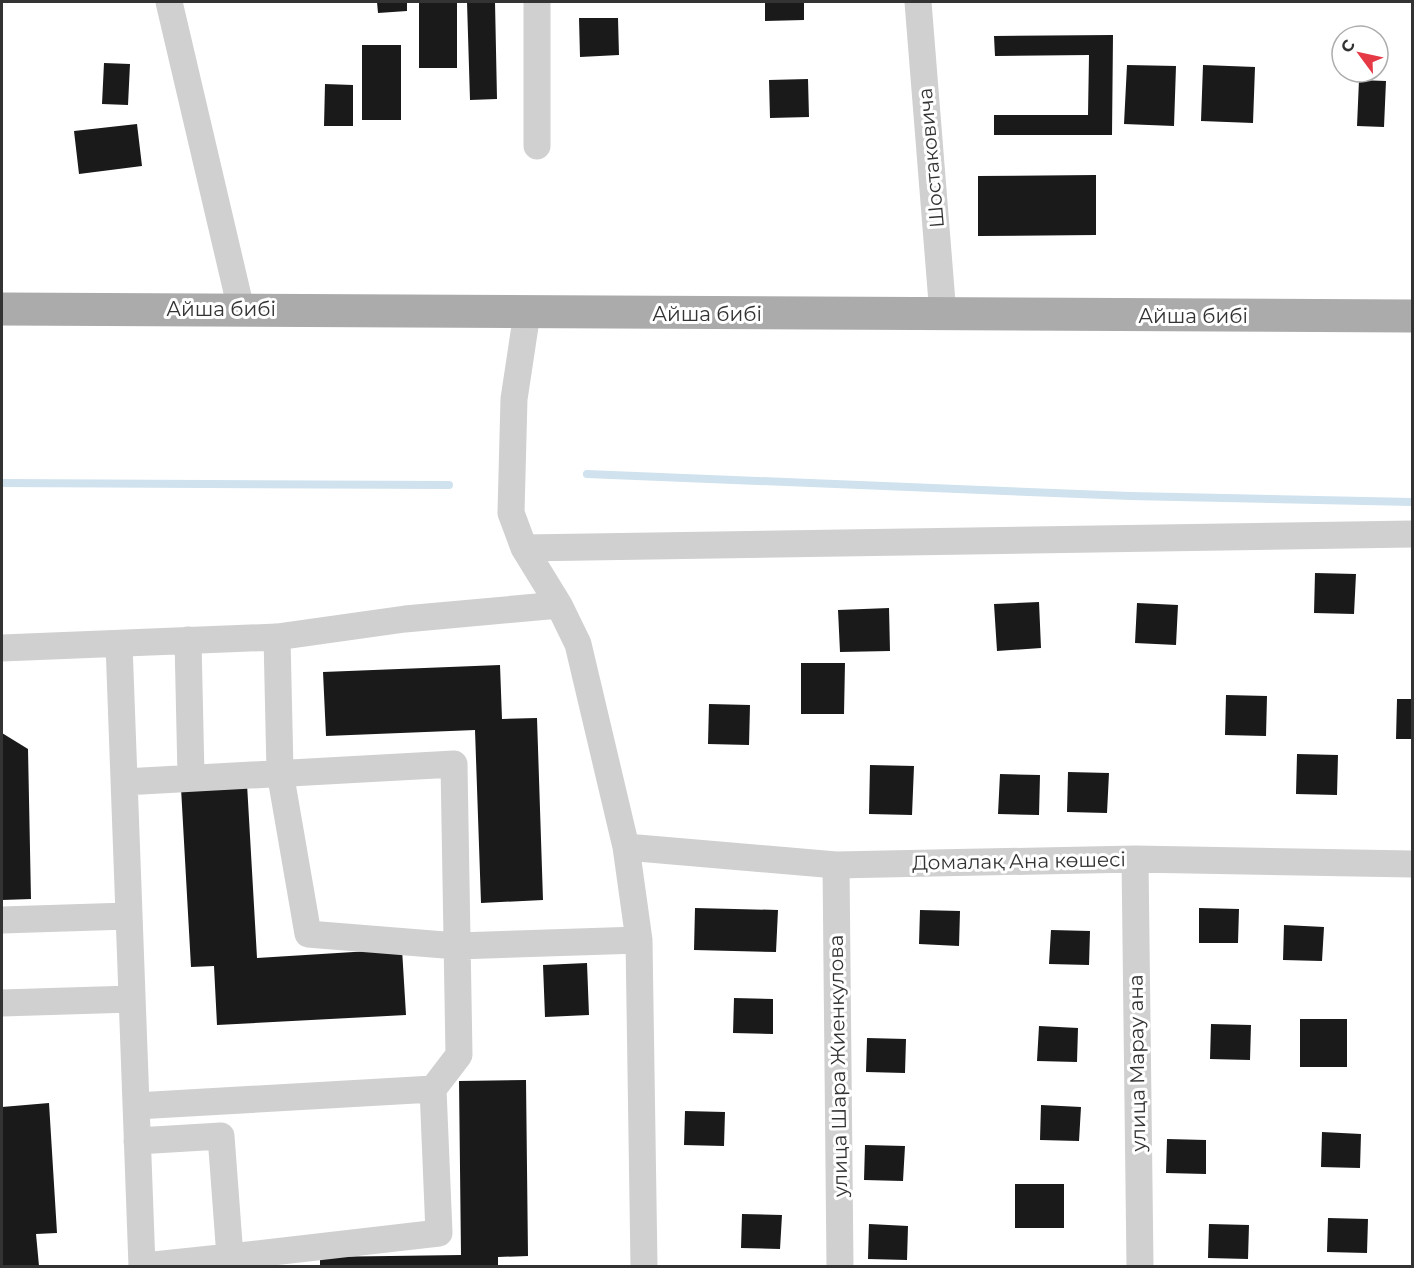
<svg xmlns="http://www.w3.org/2000/svg" width="1414" height="1268" font-family="Montserrat,sans-serif">
<rect width="100%" height="100%" fill="#fff"/>
<g fill="none" stroke-linecap="round" stroke-linejoin="round">
<!-- stream -->
<path stroke="#cfe2ee" stroke-width="8" d="M 587,474 L 1130,496 L 1412,502
M 2,483 L 449,485"/>
</g>
<!-- building -->
<path fill="#1a1a1a" d="M 377,2 L 407,2 L 407,11 L 378,13 Z
M 419,2 L 457,2 L 457,68 L 419,68 Z
M 467,2 L 495,2 L 497,99 L 470,100 Z
M 765,2 L 804,2 L 804,20 L 765,21 Z
M 579,18 L 618,18 L 619,55 L 580,57 Z
M 1113,35 L 1112,135 L 994,135 L 994,115 L 1088,115 L 1089,55 L 995,56 L 994,36 Z
M 362,45 L 401,45 L 401,120 L 362,120 Z
M 104,63 L 130,64 L 128,105 L 102,104 Z
M 1127,65 L 1176,66 L 1174,126 L 1124,124 Z
M 1203,65 L 1255,67 L 1253,123 L 1201,121 Z
M 808,79 L 809,117 L 770,118 L 769,80 Z
M 1359,80 L 1386,81 L 1384,127 L 1357,126 Z
M 325,84 L 353,85 L 353,126 L 324,126 Z
M 137,124 L 142,166 L 79,174 L 74,131 Z
M 1096,175 L 1096,235 L 978,236 L 978,176 Z
M 1315,573 L 1356,574 L 1354,614 L 1314,613 Z
M 1039,602 L 1041,648 L 997,651 L 994,604 Z
M 1137,603 L 1178,605 L 1176,645 L 1135,643 Z
M 889,608 L 890,651 L 840,652 L 838,610 Z
M 801,663 L 845,663 L 844,714 L 801,714 Z
M 500,665 L 502,719 L 537,718 L 543,900 L 481,903 L 475,730 L 326,736 L 323,672 Z
M 1226,695 L 1267,696 L 1266,736 L 1225,735 Z
M 1397,699 L 1412,699 L 1412,739 L 1396,739 Z
M 709,704 L 750,705 L 749,745 L 708,744 Z
M 2,733 L 28,749 L 31,899 L 2,900 Z
M 1297,754 L 1338,755 L 1337,795 L 1296,794 Z
M 870,765 L 914,766 L 912,815 L 869,814 Z
M 1068,772 L 1109,773 L 1107,813 L 1067,812 Z
M 1000,774 L 1040,775 L 1039,815 L 998,814 Z
M 247,784 L 257,958 L 402,949 L 406,1015 L 217,1025 L 214,966 L 191,967 L 181,788 Z
M 695,908 L 778,910 L 776,952 L 694,950 Z
M 1199,908 L 1239,909 L 1238,943 L 1199,943 Z
M 920,910 L 960,911 L 959,946 L 919,944 Z
M 1284,925 L 1324,927 L 1322,961 L 1283,960 Z
M 1051,930 L 1090,931 L 1089,965 L 1049,964 Z
M 587,963 L 589,1015 L 545,1017 L 543,965 Z
M 734,998 L 773,999 L 773,1034 L 733,1033 Z
M 1300,1019 L 1347,1019 L 1347,1067 L 1300,1067 Z
M 1211,1024 L 1251,1025 L 1250,1060 L 1210,1059 Z
M 1039,1026 L 1078,1028 L 1077,1062 L 1037,1061 Z
M 867,1038 L 906,1039 L 905,1073 L 866,1072 Z
M 526,1080 L 528,1256 L 498,1257 L 498,1266 L 320,1266 L 320,1257 L 461,1255 L 459,1081 Z
M 49,1103 L 57,1233 L 36,1234 L 39,1266 L 2,1266 L 2,1107 Z
M 1041,1105 L 1081,1107 L 1079,1141 L 1040,1140 Z
M 685,1111 L 725,1112 L 724,1146 L 684,1145 Z
M 1322,1132 L 1361,1134 L 1360,1168 L 1321,1167 Z
M 1167,1139 L 1206,1140 L 1206,1174 L 1166,1173 Z
M 865,1145 L 905,1146 L 903,1181 L 864,1180 Z
M 1015,1184 L 1064,1184 L 1064,1228 L 1015,1228 Z
M 742,1214 L 782,1215 L 780,1249 L 741,1248 Z
M 1328,1218 L 1368,1219 L 1367,1253 L 1327,1252 Z
M 869,1224 L 908,1226 L 907,1260 L 868,1259 Z
M 1209,1224 L 1249,1225 L 1248,1259 L 1208,1258 Z"/>
<g fill="none" stroke-linecap="round" stroke-linejoin="round">
<!-- minor -->
<path stroke="#d0d0d0" stroke-width="27" d="M 169,2 L 241,309
M 537,2 L 537,146
M 918,2 L 943,315
M 527,313 L 514,399 L 511,513 L 524,548 L 559,605 L 578,644 L 626,847 L 639,940 L 644,1266
M 524,548 L 1412,534
M 277,637 L 280,772 L 308,934 L 457,946 L 639,940
M 188,640 L 191,776
M 119,644 L 142,1266
M 2,648 L 277,637 L 405,619 L 559,605
M 124,782 L 454,764 L 459,1055 L 433,1089 L 136,1106
M 626,847 L 836,865 L 1135,859 L 1412,864
M 1135,859 L 1140,1266
M 836,865 L 840,1266
M 2,920 L 128,916
M 2,1003 L 132,999
M 137,1141 L 221,1136 L 230,1257 L 144,1266
M 230,1257 L 439,1233 L 433,1089"/>
<!-- major -->
<path stroke="#ababab" stroke-width="33" d="M 2,309 L 1412,316"/>
</g>
<g text-anchor="middle" stroke-width="6" stroke-linejoin="round" paint-order="stroke">
<!-- street labels -->
<g font-size="20" fill="#333" stroke="#fff">
<text transform="translate(931 158) rotate(-95)" y="7">Шостаковича</text>
<text x="221" y="316">Айша бибі</text>
<text x="707" y="321">Айша бибі</text>
<text x="1193" y="323">Айша бибі</text>
<text transform="translate(1019 861) rotate(-1)" y="7">Домалақ Ана көшесі</text>
<text transform="translate(1137 1063) rotate(-91)" y="7">улица Марау ана</text>
<text transform="translate(838 1066) rotate(-91)" y="7">улица Шара Жиенкулова</text>
</g>
</g>
<!-- border -->
<rect width="1414" height="1268" fill="none" stroke="#333333" stroke-width="6"/>
<!-- north arrow -->
<g transform="translate(1360 54) rotate(303)"><circle r="28" fill="#ffffff" stroke="#adadad" stroke-width="1.5"/>
<path d="M0-4.5L10 22L0 15L-10 22Z" fill="#e63946"/>
<text y="-9" font-size="16" font-weight="bold" text-anchor="middle" fill="#333333">С</text>
</g>
</svg>
